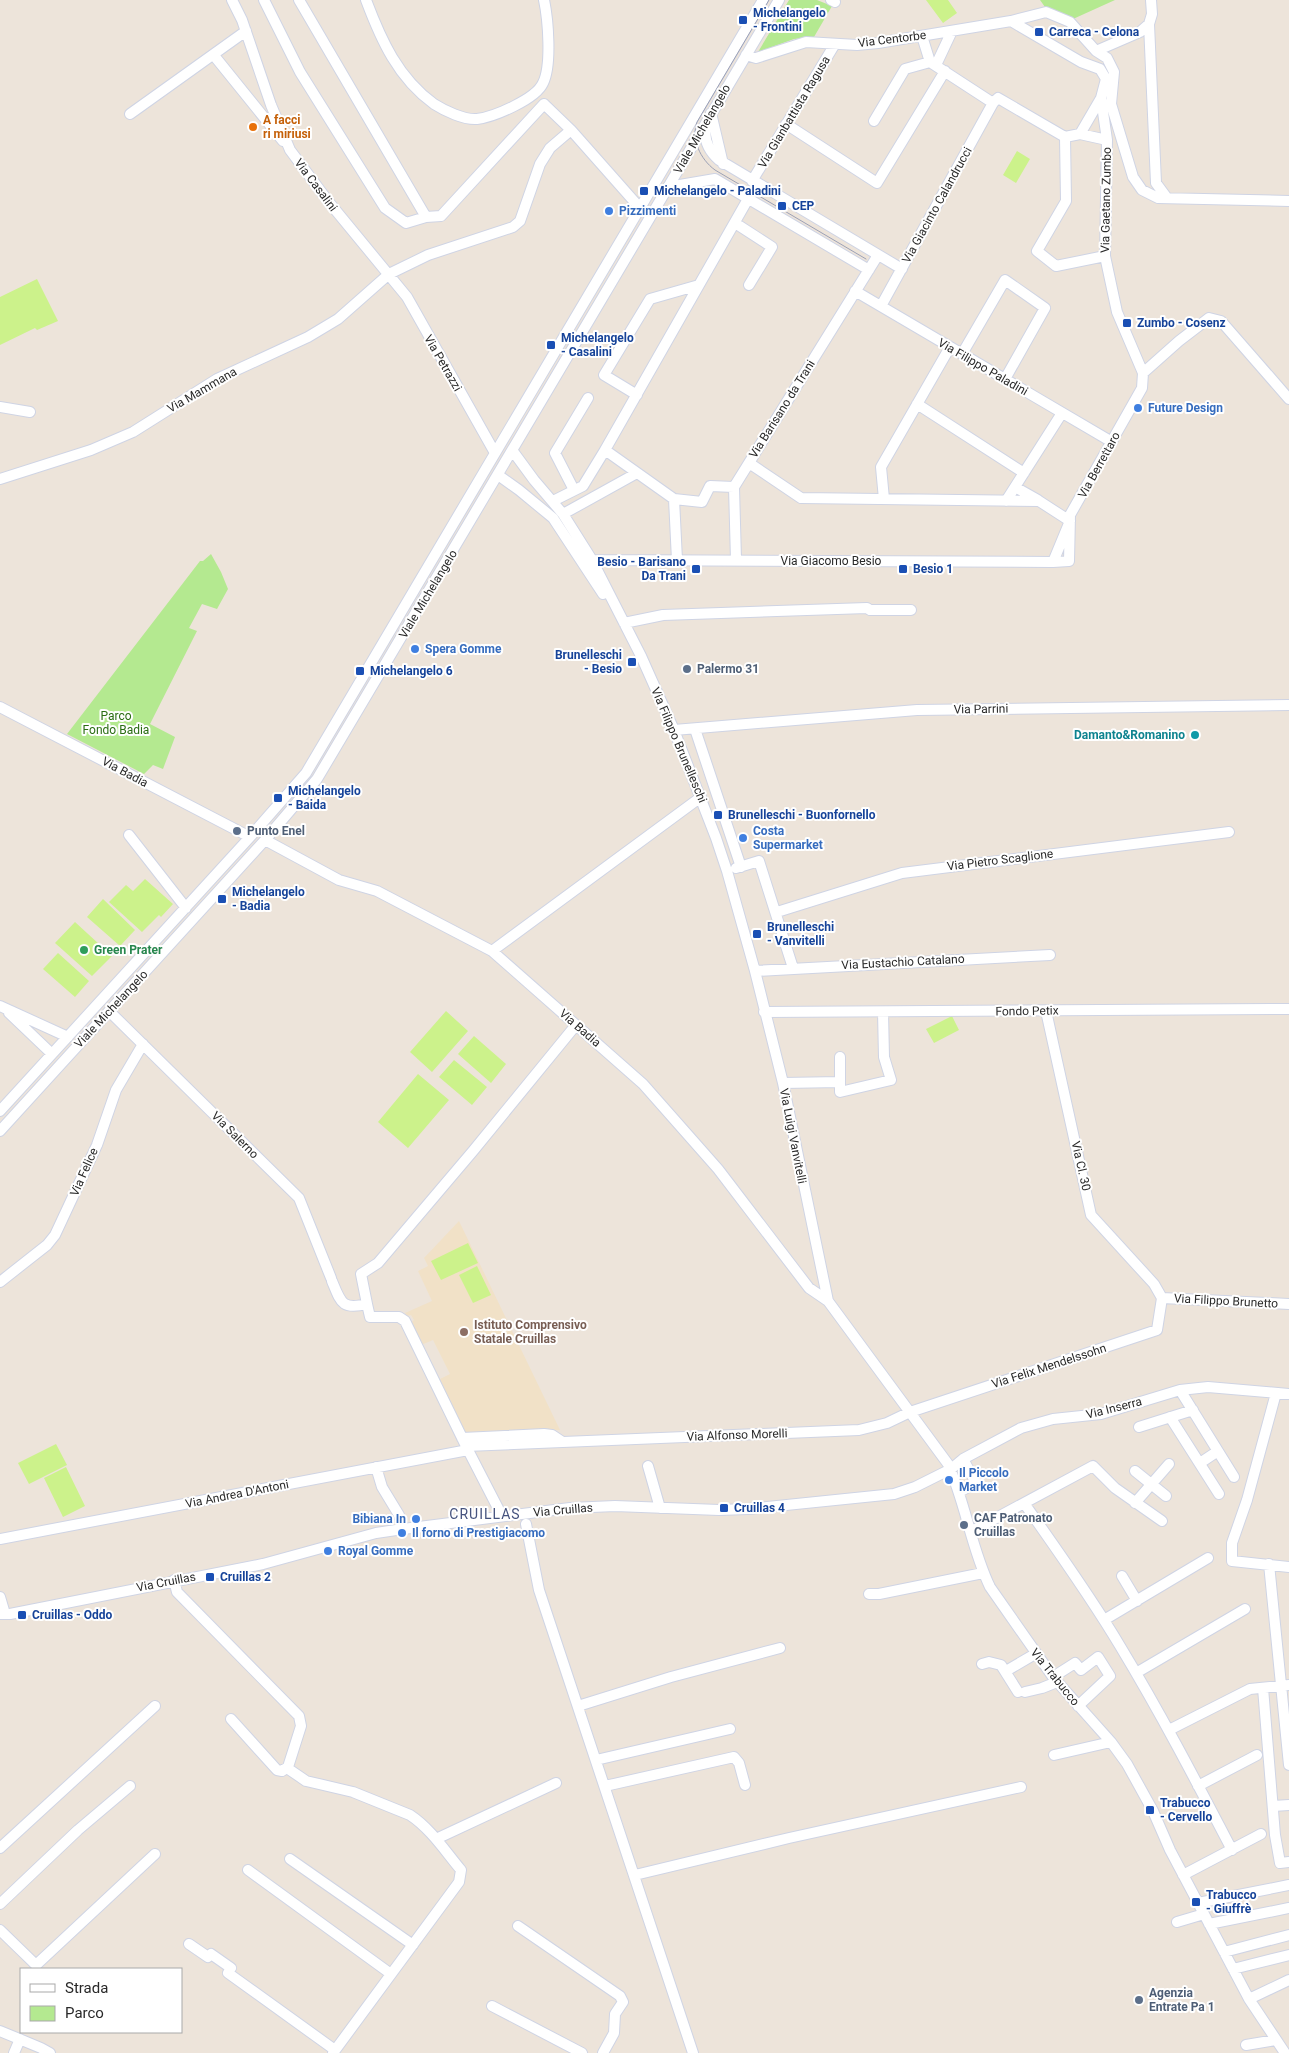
<svg xmlns="http://www.w3.org/2000/svg" width="1289" height="2053" font-family="Roboto,sans-serif">
<rect width="100%" height="100%" fill="#ede4da"/>
<!-- education -->
<path fill="#f1e1c7" d="M 459,1221 L 560,1430 L 550,1430 L 547,1428 L 542,1431 L 467,1434 L 463,1430 L 438,1380 L 450,1374 L 433,1340 L 421,1345 L 411,1323 L 414,1320 L 411,1315 L 407,1316 L 405,1313 L 432,1301 L 418,1271 L 428,1266 L 424,1258 Z"/>
<!-- green -->
<path fill="#b4e990" d="M 789,0 L 817,0 L 832,6 L 814,37 L 794,39 L 758,52 Z
M 1040,0 L 1115,0 L 1073,19 L 1045,7 Z
M 211,554 L 221,572 L 228,589 L 217,609 L 202,604 L 189,628 L 197,631 L 150,724 L 175,737 L 163,769 L 153,765 L 144,774 L 67,734 L 200,561 L 203,561 Z"/>
<!-- pitch -->
<path fill="#ccf28b" d="M 926,0 L 948,0 L 957,13 L 943,23 Z
M 1017,151 L 1030,159 L 1016,183 L 1003,175 Z
M 37,279 L 58,321 L 37,330 L 35,328 L 0,345 L 0,297 Z
M 145,879 L 173,904 L 161,917 L 159,915 L 142,932 L 109,902 L 126,885 L 133,891 Z
M 103,899 L 135,930 L 120,946 L 87,917 Z
M 75,922 L 112,956 L 92,976 L 55,943 Z
M 58,953 L 89,981 L 75,997 L 43,969 Z
M 446,1011 L 468,1031 L 432,1072 L 410,1052 Z
M 952,1016 L 959,1030 L 934,1043 L 926,1029 Z
M 474,1036 L 506,1064 L 491,1083 L 458,1054 Z
M 454,1060 L 487,1087 L 472,1105 L 439,1077 Z
M 418,1074 L 449,1100 L 408,1148 L 378,1122 Z
M 468,1243 L 478,1263 L 441,1280 L 431,1261 Z
M 477,1266 L 491,1295 L 473,1303 L 459,1275 Z
M 56,1444 L 67,1465 L 29,1484 L 18,1463 Z
M 66,1467 L 85,1506 L 63,1517 L 44,1478 Z"/>
<g fill="none" stroke-linecap="round" stroke-linejoin="round">
<!-- minor casing -->
<g stroke="#cfd4e4" stroke-width="12">
<path id="minor" d="M 232,0 L 242,20 L 271,105 L 290,150 L 328,201 L 407,297 L 495,453
M 264,0 L 300,72 L 385,208 L 406,223 L 426,217
M 299,0 L 426,217 L 441,216 L 544,104 L 571,130 L 640,208
M 366,0 C 381,40 398,78 434,104 C 445,111 464,120 477,119 C 494,117 536,99 543,83 C 552,65 548,19 544,0
M 831,0 L 835,2
M 1151,0 L 1152,14 L 1149,24 L 1156,183 L 1167,198
M 1011,21 L 1081,62 L 1100,69 L 1106,79 L 1101,98 L 1080,134
M 922,36 L 930,62 L 993,103
M 1096,51 L 1140,32 L 1149,24
M 746,55 L 756,58 L 806,42 L 857,45 L 878,43 L 1011,21 L 1046,12 L 1070,22 L 1096,51 L 1107,58 L 1114,72 L 1111,104 L 1133,177 L 1142,190 L 1158,198 L 1289,201
M 216,58 L 283,141
M 936,65 L 952,31
M 711,113 L 723,164
M 130,114 L 246,31
M 874,121 L 905,69 L 930,62
M 786,124 L 877,183 L 945,71
M 706,126 C 703,140 709,151 719,160 L 902,269
M 1065,137 L 1080,134 L 1107,140
M 752,181 L 835,44
M 668,187 L 715,179 L 869,270
M 735,223 L 772,247 L 749,285
M 855,291 L 1112,442
M 881,306 L 993,103 L 998,98 L 1065,137 L 1066,201 L 1037,251 L 1056,266 L 1105,256
M 962,354 L 1005,280 L 1045,308 L 1005,379
M 1143,373 L 1179,341 L 1209,318 L 1221,321 L 1289,399
M 637,395 L 604,375 L 650,299 L 699,285
M 917,404 L 1024,473
M 0,407 L 30,412
M 512,450 L 534,480 L 563,514 L 592,560 L 641,656 L 674,730 L 716,838 L 727,871 L 755,971 L 783,1083 L 828,1301
M 605,450 L 674,499 L 677,560
M 749,463 L 801,498 L 1039,501 L 1070,521 L 1053,562
M 498,475 L 519,490 L 553,518 L 603,594
M 0,479 L 91,450 L 133,432 L 217,379 L 308,337 L 338,319 L 389,274 L 428,255 L 513,227 L 520,221 L 540,164 L 550,148 L 571,130
M 1015,487 L 1038,500
M 574,490 L 555,453 L 588,398
M 674,499 L 702,502 L 710,486 L 734,487
M 884,499 L 881,467 L 950,347
M 553,501 L 583,486 L 605,450 L 748,199
M 1006,501 L 1062,413
M 563,514 L 637,473
M 592,560 L 1053,562 L 1069,561 L 1070,515 L 1142,388 L 1143,373 L 1117,312 L 1105,256 L 1107,140 L 1101,98
M 736,560 L 734,487 L 878,255
M 624,623 L 663,615 L 867,608 L 870,610 L 911,610
M 0,707 L 250,837
M 695,729 L 741,867
M 674,730 L 917,710 L 1289,705
M 129,835 L 186,908
M 265,840 L 339,880 L 377,891 L 492,951 L 643,1084 L 718,1169 L 809,1288 L 828,1301 L 948,1464 C 966,1504 971,1548 990,1587 L 1053,1677 L 1111,1742 L 1127,1764 L 1153,1811 L 1170,1850 L 1249,1999 L 1285,2053
M 736,868 L 759,861 L 793,968
M 777,912 L 902,873 L 1229,832
M 492,951 L 701,797
M 755,971 L 1050,955
M 0,1006 L 68,1037
M 109,1011 L 299,1198 L 331,1278
M 1046,1011 L 1091,1215 L 1154,1284 L 1162,1298
M 764,1012 L 1289,1009
M 9,1013 L 52,1054
M 840,1057 L 840,1092 L 891,1080 L 884,1057 L 883,1012
M 783,1083 L 840,1082
M 0,1111 L 250,837 L 306,773 L 763,0
M 0,1131 L 265,840 L 317,779 L 779,0
M 0,1282 L 47,1245 L 55,1235 L 97,1145 L 116,1090 L 143,1044
M 1162,1298 L 1289,1304
M 367,1304 L 361,1274 L 378,1263 L 473,1151 L 576,1025
M 1180,1390 L 1234,1477
M 1276,1393 L 1247,1500 L 1232,1543 L 1232,1561 L 1289,1567
M 1170,1417 L 1219,1494
M 1139,1427 L 1193,1410
M 462,1438 L 544,1434 L 552,1435 L 561,1441
M 466,1446 L 859,1430 L 887,1423 L 910,1412 L 1157,1330 L 1162,1298
M 468,1450 L 502,1516
M 1200,1463 L 1218,1451
M 648,1466 L 660,1508
M 376,1467 L 382,1487 L 399,1515 L 403,1529
M 1135,1471 L 1166,1496
M 959,1492 L 976,1483 L 963,1459
M 1024,1503 C 1057,1550 1091,1597 1120,1646 C 1160,1712 1196,1781 1232,1850
M 1135,1503 L 1169,1464
M 526,1524 L 539,1590 L 693,2053
M 972,1531 L 1093,1466 L 1115,1488 L 1162,1521
M 0,1539 L 468,1450 L 405,1321 L 399,1317 L 370,1317 L 367,1304 C 342,1310 341,1303 332,1281
M 1269,1564 L 1289,1765
M 1122,1576 L 1137,1601
M 174,1580 L 177,1592 L 299,1716 L 301,1726 L 288,1767 L 282,1771 L 277,1770 L 231,1719
M 869,1594 L 879,1594 L 983,1573
M 0,1597 L 5,1614
M 0,1614 L 10,1614 L 263,1564 L 376,1533 L 403,1529 L 570,1508 L 615,1506 L 719,1510 L 748,1509 L 894,1494 L 915,1487 L 951,1469 L 963,1459 L 1021,1428 L 1053,1419 L 1101,1414 L 1180,1390 L 1208,1387 L 1289,1394
M 1104,1620 L 1208,1558
M 982,1664 L 989,1662 L 1001,1665 L 1018,1692
M 1006,1671 L 1035,1654
M 1136,1673 L 1245,1609
M 1053,1677 L 1075,1663 L 1081,1670 L 1098,1657 L 1110,1676 L 1078,1706
M 1263,1688 L 1275,1835 L 1280,1863 L 1289,1862
M 1025,1692 L 1042,1688 L 1057,1682
M 578,1706 L 671,1677 L 780,1648
M 1169,1730 L 1250,1689 L 1289,1685
M 1054,1755 L 1111,1742
M 596,1760 L 730,1729
M 287,1768 L 306,1781 L 353,1792 L 410,1815 C 431,1829 445,1851 461,1870 L 459,1882 L 333,2053
M 605,1786 L 734,1757 L 739,1763 L 745,1785
M 1198,1786 L 1257,1755
M 1273,1806 L 1289,1805
M 436,1839 L 556,1783
M 0,1848 L 155,1706
M 290,1859 L 413,1945
M 248,1870 L 391,1974
M 635,1875 L 789,1838 L 1021,1787
M 1183,1875 L 1261,1834
M 1198,1903 L 1289,1885
M 0,1904 L 78,1830 L 130,1786
M 1177,1922 L 1204,1914
M 1209,1924 L 1289,1908
M 518,1926 L 620,1996 L 623,2002 L 615,2014 L 614,2033 L 603,2053
M 0,1930 L 36,1965 L 155,1854
M 189,1944 L 208,1957 L 211,1954 L 231,1968 L 228,1973 L 335,2050
M 1224,1952 L 1289,1935
M 1233,1969 L 1289,1955
M 1249,1999 L 1289,1980
M 492,2006 L 582,2053
M 0,2031 L 41,2048 L 50,2053
M 1246,2045 L 1276,2040
M 14,2053 L 20,2039"/>
</g>
<!-- minor -->
<use href="#minor" stroke="#fff" stroke-width="10"/>
<!-- tram -->
<path stroke="#9ca1b6" stroke-width="1" d="M 769,0 L 697,122 C 691,139 700,159 715,170 L 866,259"/>
</g>
<!-- markers -->
<g fill="#1a4fb4" stroke="#fff" stroke-width="2">
<rect x="738" y="15" width="10" height="10" rx="2.5"/>
<rect x="1034" y="27" width="10" height="10" rx="2.5"/>
<rect x="639" y="186" width="10" height="10" rx="2.5"/>
<rect x="777" y="201" width="10" height="10" rx="2.5"/>
<rect x="1122" y="318" width="10" height="10" rx="2.5"/>
<rect x="546" y="340" width="10" height="10" rx="2.5"/>
<rect x="691" y="564" width="10" height="10" rx="2.5"/>
<rect x="898" y="564" width="10" height="10" rx="2.5"/>
<rect x="627" y="657" width="10" height="10" rx="2.5"/>
<rect x="355" y="666" width="10" height="10" rx="2.5"/>
<rect x="273" y="793" width="10" height="10" rx="2.5"/>
<rect x="713" y="810" width="10" height="10" rx="2.5"/>
<rect x="217" y="894" width="10" height="10" rx="2.5"/>
<rect x="752" y="929" width="10" height="10" rx="2.5"/>
<rect x="719" y="1503" width="10" height="10" rx="2.5"/>
<rect x="205" y="1572" width="10" height="10" rx="2.5"/>
<rect x="17" y="1610" width="10" height="10" rx="2.5"/>
<rect x="1145" y="1805" width="10" height="10" rx="2.5"/>
<rect x="1191" y="1897" width="10" height="10" rx="2.5"/>
</g>
<circle fill="#e8710a" stroke="#fff" stroke-width="2" cx="253" cy="127" r="5"/>
<g fill="#3f7fe0" stroke="#fff" stroke-width="2">
<circle cx="609" cy="211" r="5"/>
<circle cx="1138" cy="408" r="5"/>
<circle cx="415" cy="649" r="5"/>
<circle cx="743" cy="838" r="5"/>
<circle cx="949" cy="1480" r="5"/>
<circle cx="416" cy="1519" r="5"/>
<circle cx="402" cy="1533" r="5"/>
<circle cx="328" cy="1551" r="5"/>
</g>
<g fill="#5c6f8a" stroke="#fff" stroke-width="2">
<circle cx="687" cy="669" r="5"/>
<circle cx="237" cy="831" r="5"/>
<circle cx="964" cy="1525" r="5"/>
<circle cx="1139" cy="2000" r="5"/>
</g>
<circle fill="#0f9aa8" stroke="#fff" stroke-width="2" cx="1195" cy="735" r="5"/>
<circle fill="#2e9e5b" stroke="#fff" stroke-width="2" cx="84" cy="950" r="5"/>
<circle fill="#8d6e63" stroke="#fff" stroke-width="2" cx="464" cy="1332" r="5"/>
<g text-anchor="middle" stroke-width="4" stroke-linejoin="round" paint-order="stroke">
<!-- transit labels -->
<g font-size="12" font-weight="bold" fill="#164399" stroke="#fff" text-anchor="start">
<text x="753" y="17">Michelangelo<tspan x="753" dy="14">- Frontini</tspan></text>
<text x="1049" y="36">Carreca - Celona</text>
<text x="654" y="195">Michelangelo - Paladini</text>
<text x="792" y="210">CEP</text>
<text x="1137" y="327">Zumbo - Cosenz</text>
<text x="561" y="342">Michelangelo<tspan x="561" dy="14">- Casalini</tspan></text>
<text x="686" y="566" text-anchor="end">Besio - Barisano<tspan x="686" dy="14">Da Trani</tspan></text>
<text x="913" y="573">Besio 1</text>
<text x="622" y="659" text-anchor="end">Brunelleschi<tspan x="622" dy="14">- Besio</tspan></text>
<text x="370" y="675">Michelangelo 6</text>
<text x="288" y="795">Michelangelo<tspan x="288" dy="14">- Baida</tspan></text>
<text x="728" y="819">Brunelleschi - Buonfornello</text>
<text x="232" y="896">Michelangelo<tspan x="232" dy="14">- Badia</tspan></text>
<text x="767" y="931">Brunelleschi<tspan x="767" dy="14">- Vanvitelli</tspan></text>
<text x="734" y="1512">Cruillas 4</text>
<text x="220" y="1581">Cruillas 2</text>
<text x="32" y="1619">Cruillas - Oddo</text>
<text x="1160" y="1807">Trabucco<tspan x="1160" dy="14">- Cervello</tspan></text>
<text x="1206" y="1899">Trabucco<tspan x="1206" dy="14">- Giuffrè</tspan></text>
</g>
<!-- street labels -->
<g font-size="12" fill="#292929" stroke="#fff">
<text transform="translate(892 39) rotate(-7)" y="4">Via Centorbe</text>
<text transform="translate(794 112) rotate(-59)" y="4">Via Gianbattista Ragusa</text>
<text transform="translate(702 129) rotate(-60)" y="4">Viale Michelangelo</text>
<text transform="translate(316 185) rotate(53)" y="4">Via Casalini</text>
<text transform="translate(1106 200) rotate(-89)" y="4">Via Gaetano Zumbo</text>
<text transform="translate(937 205) rotate(-61)" y="4">Via Giacinto Calandrucci</text>
<text transform="translate(443 363) rotate(60)" y="4">Via Petrazzi</text>
<text transform="translate(983 367) rotate(30)" y="4">Via Filippo Paladini</text>
<text transform="translate(202 390) rotate(-30)" y="4">Via Mammana</text>
<text transform="translate(782 409) rotate(-58)" y="4">Via Barisano da Trani</text>
<text transform="translate(1099 465) rotate(-61)" y="4">Via Berrettaro</text>
<text x="831" y="565">Via Giacomo Besio</text>
<text transform="translate(428 594) rotate(-59)" y="4">Viale Michelangelo</text>
<text transform="translate(981 709) rotate(-1)" y="4">Via Parrini</text>
<text transform="translate(679 745) rotate(67)" y="4">Via Filippo Brunelleschi</text>
<text transform="translate(125 772) rotate(28)" y="4">Via Badia</text>
<text transform="translate(1000 860) rotate(-7)" y="4">Via Pietro Scaglione</text>
<text transform="translate(903 962) rotate(-3)" y="4">Via Eustachio Catalano</text>
<text transform="translate(111 1009) rotate(-47)" y="4">Viale Michelangelo</text>
<text transform="translate(1027 1011) rotate(-1)" y="4">Fondo Petix</text>
<text transform="translate(580 1028) rotate(41)" y="4">Via Badia</text>
<text transform="translate(235 1135) rotate(45)" y="4">Via Salerno</text>
<text transform="translate(793 1136) rotate(79)" y="4">Via Luigi Vanvitelli</text>
<text transform="translate(1081 1166) rotate(77)" y="4">Via Cl. 30</text>
<text transform="translate(84 1172) rotate(-66)" y="4">Via Felice</text>
<text transform="translate(1226 1301) rotate(3)" y="4">Via Filippo Brunetto</text>
<text transform="translate(1049 1366) rotate(-18)" y="4">Via Felix Mendelssohn</text>
<text transform="translate(1114 1408) rotate(-14)" y="4">Via Inserra</text>
<text transform="translate(737 1435) rotate(-2)" y="4">Via Alfonso Morelli</text>
<text transform="translate(237 1494) rotate(-11)" y="4">Via Andrea D'Antoni</text>
<text transform="translate(563 1510) rotate(-5)" y="4">Via Cruillas</text>
<text transform="translate(166 1582) rotate(-11)" y="4">Via Cruillas</text>
<text transform="translate(1055 1677) rotate(51)" y="4">Via Trabucco</text>
</g>
<!-- food labels -->
<g font-size="12" font-weight="bold" fill="#c56008" stroke="#fff" text-anchor="start">
<text x="263" y="124">A facci<tspan x="263" dy="14">ri miriusi</tspan></text>
</g>
<!-- shop labels -->
<g font-size="12" font-weight="bold" fill="#366cbe" stroke="#fff" text-anchor="start">
<text x="619" y="215">Pizzimenti</text>
<text x="1148" y="412">Future Design</text>
<text x="425" y="653">Spera Gomme</text>
<text x="753" y="835">Costa<tspan x="753" dy="14">Supermarket</tspan></text>
<text x="959" y="1477">Il Piccolo<tspan x="959" dy="14">Market</tspan></text>
<text x="406" y="1523" text-anchor="end">Bibiana In</text>
<text x="412" y="1537">Il forno di Prestigiacomo</text>
<text x="338" y="1555">Royal Gomme</text>
</g>
<!-- service labels -->
<g font-size="12" font-weight="bold" fill="#4e5e75" stroke="#fff" text-anchor="start">
<text x="697" y="673">Palermo 31</text>
<text x="247" y="835">Punto Enel</text>
<text x="974" y="1522">CAF Patronato<tspan x="974" dy="14">Cruillas</tspan></text>
<text x="1149" y="1997">Agenzia<tspan x="1149" dy="14">Entrate Pa 1</tspan></text>
</g>
<!-- park labels -->
<g font-size="12" fill="#2a6d13" stroke="#fff">
<text x="116" y="720">Parco<tspan x="116" dy="14">Fondo Badia</tspan></text>
</g>
<!-- culture labels -->
<g font-size="12" font-weight="bold" fill="#0d838f" stroke="#fff" text-anchor="end">
<text x="1185" y="739">Damanto&amp;Romanino</text>
</g>
<!-- leisure labels -->
<g font-size="12" font-weight="bold" fill="#27864d" stroke="#fff" text-anchor="start">
<text x="94" y="954">Green Prater</text>
</g>
<!-- education labels -->
<g font-size="12" font-weight="bold" fill="#785e54" stroke="#fff" text-anchor="start">
<text x="474" y="1329">Istituto Comprensivo<tspan x="474" dy="14">Statale Cruillas</tspan></text>
</g>
<!-- neighbourhood labels -->
<g font-size="14" letter-spacing="1" fill="#46537e" stroke="#fff">
<text x="485" y="1519">CRUILLAS</text>
</g>
</g>
<!-- legend -->
<rect x="20" y="1968" width="162" height="65" fill="#ffffff" stroke="#a9a9a9"/>
<rect x="30" y="1984" width="25" height="8" fill="#ffffff" stroke="#a9a9a9"/>
<text x="65" y="1993" font-size="15" fill="#292929">Strada</text>
<rect x="30" y="2006" width="25" height="15" fill="#b4e990" stroke="#a9a9a9"/>
<text x="65" y="2018" font-size="15" fill="#292929">Parco</text>
</svg>
